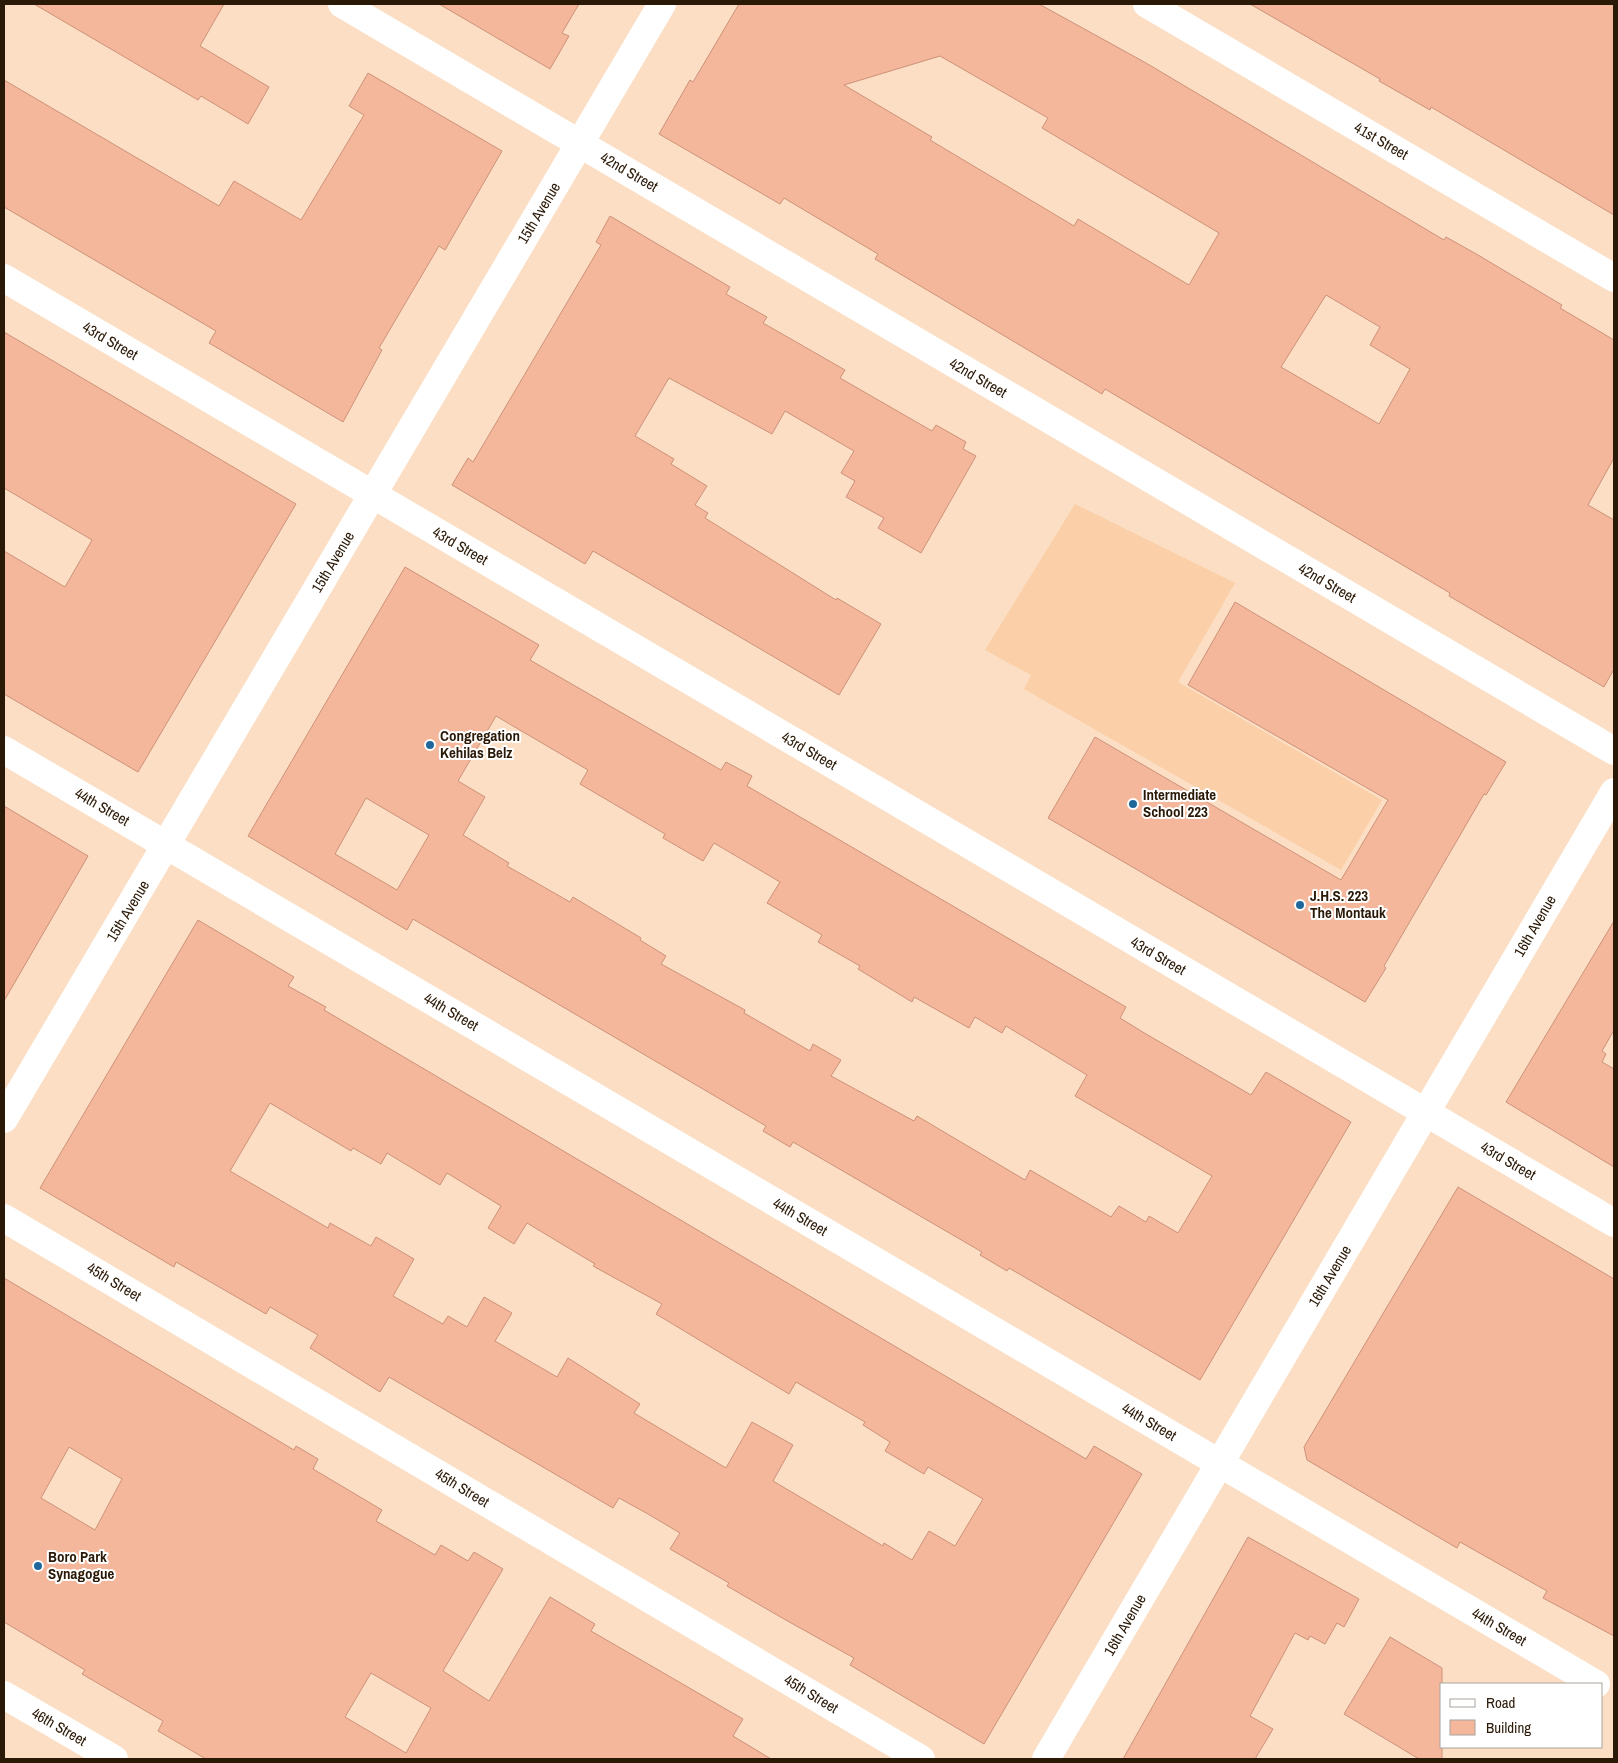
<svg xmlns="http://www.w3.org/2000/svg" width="1618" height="1763" font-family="'Archivo Narrow',sans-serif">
<rect width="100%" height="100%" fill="#fbdec3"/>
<!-- built -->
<path fill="#fbcfa7" d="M 1075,504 L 1235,583 L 1178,682 L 1382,800 L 1341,870 L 1024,689 L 1031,675 L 985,650 Z"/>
<!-- building -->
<path fill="#f4b79c" stroke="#cd9279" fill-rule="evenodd" d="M 34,4 L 224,4 L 200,46 L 269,87 L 248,124 L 201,96 L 198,100 Z
M 439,4 L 579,4 L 562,33 L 569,36 L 550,69 Z
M 739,4 L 1039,4 L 1146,63 L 1444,240 L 1446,237 L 1478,255 L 1562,305 L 1560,308 L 1614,340 L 1614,458 L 1588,505 L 1614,520 L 1614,669 L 1604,687 L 1449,596 L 1450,593 L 1105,389 L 1102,394 L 875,259 L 878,254 L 784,198 L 780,204 L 659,134 L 690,80 L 693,82 ZM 940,56 L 1048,118 L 1042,128 L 1219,233 L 1189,285 L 1078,219 L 1074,226 L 930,140 L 932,137 L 844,85 ZM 1326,295 L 1380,327 L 1370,345 L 1410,369 L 1379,424 L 1281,367 Z
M 1250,4 L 1614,4 L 1614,215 L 1431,107 L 1430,110 L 1379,81 L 1380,79 Z
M 368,73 L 502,151 L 445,250 L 439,246 L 379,348 L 382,350 L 343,422 L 209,343 L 216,331 L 4,207 L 4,80 L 219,206 L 234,181 L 301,220 L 364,115 L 349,106 Z
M 610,216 L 730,287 L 726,294 L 767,317 L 763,323 L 845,370 L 840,378 L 932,431 L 936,425 L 966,442 L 963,449 L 976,456 L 921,553 L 878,528 L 884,518 L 846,497 L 855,481 L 841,473 L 854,451 L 785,411 L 772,434 L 669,378 L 635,436 L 674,459 L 671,464 L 707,486 L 695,505 L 708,513 L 705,518 L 836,600 L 837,598 L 881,624 L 839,695 L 593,551 L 585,564 L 452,485 L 468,458 L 473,462 L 601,245 L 596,242 Z
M 4,332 L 296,504 L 138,772 L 4,694 L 4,551 L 65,587 L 92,540 L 4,488 Z
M 405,567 L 539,645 L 530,660 L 721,770 L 726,762 L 752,776 L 747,786 L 1126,1007 L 1120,1018 L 1146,1034 L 1251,1095 L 1266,1072 L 1351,1122 L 1200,1380 L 1009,1268 L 1007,1271 L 980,1255 L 982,1252 L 793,1142 L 790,1147 L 763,1131 L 766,1126 L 413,919 L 407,930 L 248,836 ZM 496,716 L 588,770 L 580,784 L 665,834 L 663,838 L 703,861 L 714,843 L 780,882 L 767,903 L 822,935 L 818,942 L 860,966 L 858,969 L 912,1002 L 914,997 L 969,1028 L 975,1017 L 1002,1033 L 1006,1026 L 1087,1075 L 1075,1096 L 1212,1176 L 1178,1233 L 1149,1216 L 1146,1222 L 1119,1206 L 1111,1217 L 1030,1170 L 1025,1180 L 917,1116 L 914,1121 L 831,1076 L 841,1060 L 813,1044 L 810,1051 L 744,1013 L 745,1010 L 661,964 L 666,956 L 640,940 L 641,938 L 573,897 L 570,902 L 507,866 L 509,863 L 463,835 L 485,797 L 458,781 ZM 366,798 L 429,835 L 397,890 L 335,854 Z
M 1235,602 L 1506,762 L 1486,795 L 1484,794 L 1384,966 L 1386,968 L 1365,1002 L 1048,818 L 1095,737 L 1341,880 L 1388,800 L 1188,685 Z
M 4,806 L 88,856 L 4,1001 Z
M 198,920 L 294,977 L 288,986 L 326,1007 L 324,1010 L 1054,1440 L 1086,1459 L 1094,1446 L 1142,1474 L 984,1744 L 850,1665 L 854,1658 L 784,1619 L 727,1586 L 729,1583 L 670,1549 L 680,1533 L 648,1514 L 619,1498 L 613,1508 L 389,1377 L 380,1392 L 310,1348 L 318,1335 L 270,1307 L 266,1314 L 176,1262 L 174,1267 L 40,1188 ZM 270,1103 L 351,1151 L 353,1148 L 381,1164 L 387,1153 L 440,1185 L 447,1173 L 501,1206 L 488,1228 L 514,1244 L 527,1223 L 595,1264 L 593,1266 L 662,1304 L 656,1314 L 789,1394 L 796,1382 L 865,1422 L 863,1425 L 890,1442 L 885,1451 L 924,1474 L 928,1467 L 983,1499 L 955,1546 L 929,1531 L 912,1560 L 884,1543 L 883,1546 L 773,1481 L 793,1445 L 752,1422 L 726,1468 L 634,1413 L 640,1404 L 568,1358 L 557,1377 L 495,1341 L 512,1313 L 484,1297 L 467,1327 L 448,1316 L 443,1324 L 393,1296 L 414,1259 L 376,1237 L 371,1246 L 330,1223 L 328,1228 L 230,1171 Z
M 1614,921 L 1614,1030 L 1602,1051 L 1606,1054 L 1602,1062 L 1614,1069 L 1614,1167 L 1506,1102 Z
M 1458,1187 L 1614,1279 L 1614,1636 L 1543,1598 L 1547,1591 L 1508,1569 L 1460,1542 L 1457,1548 L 1307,1460 L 1304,1447 Z
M 4,1278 L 294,1450 L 296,1446 L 318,1459 L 313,1469 L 382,1510 L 376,1521 L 435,1555 L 441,1545 L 468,1561 L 474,1552 L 503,1569 L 443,1671 L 489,1701 L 550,1597 L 595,1624 L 591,1631 L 743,1719 L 733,1736 L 771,1759 L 206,1759 L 158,1731 L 163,1721 L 82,1674 L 85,1670 L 4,1622 ZM 69,1447 L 122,1479 L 95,1530 L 41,1498 ZM 371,1673 L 431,1708 L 406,1753 L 345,1717 Z
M 1248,1537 L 1359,1599 L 1344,1627 L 1337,1623 L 1325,1644 L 1310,1636 L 1308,1640 L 1295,1633 L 1250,1716 L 1273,1729 L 1255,1759 L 1123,1759 Z
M 1390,1637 L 1442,1668 L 1442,1759 L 1419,1759 L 1344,1714 Z"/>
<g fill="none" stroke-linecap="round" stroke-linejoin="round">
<!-- street -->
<path stroke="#fff" stroke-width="28" d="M 342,4 L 1614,751
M 1147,4 L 1614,278
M 4,278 L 1614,1223
M 4,750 L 1596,1684
M 4,1119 L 662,4
M 4,1218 L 921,1759
M 4,1695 L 114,1759
M 1046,1759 L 1614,792"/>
</g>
<!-- markers -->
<g fill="#20689c" stroke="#fff" stroke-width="2">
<circle cx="430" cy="745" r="5"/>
<circle cx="1133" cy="804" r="5"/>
<circle cx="1300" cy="905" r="5"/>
<circle cx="38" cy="1566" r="5"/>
</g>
<g text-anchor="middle" stroke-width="4" stroke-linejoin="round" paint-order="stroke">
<!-- street labels -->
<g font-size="15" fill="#2b1907" stroke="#fff">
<text transform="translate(1381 141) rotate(30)" y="5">41st Street</text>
<text transform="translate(629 172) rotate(30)" y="5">42nd Street</text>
<text transform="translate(539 213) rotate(-59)" y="5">15th Avenue</text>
<text transform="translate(110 341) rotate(30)" y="5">43rd Street</text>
<text transform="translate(978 378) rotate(30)" y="5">42nd Street</text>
<text transform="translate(460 546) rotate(30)" y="5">43rd Street</text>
<text transform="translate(333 562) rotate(-59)" y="5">15th Avenue</text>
<text transform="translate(1327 583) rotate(30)" y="5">42nd Street</text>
<text transform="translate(809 751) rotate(30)" y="5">43rd Street</text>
<text transform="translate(102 807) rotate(30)" y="5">44th Street</text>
<text transform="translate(128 911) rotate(-59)" y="5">15th Avenue</text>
<text transform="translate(1535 926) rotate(-60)" y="5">16th Avenue</text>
<text transform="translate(1158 956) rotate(30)" y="5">43rd Street</text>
<text transform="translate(451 1012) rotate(30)" y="5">44th Street</text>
<text transform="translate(1508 1161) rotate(30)" y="5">43rd Street</text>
<text transform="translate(800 1217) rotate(30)" y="5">44th Street</text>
<text transform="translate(1330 1276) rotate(-59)" y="5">16th Avenue</text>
<text transform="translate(114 1282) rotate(31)" y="5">45th Street</text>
<text transform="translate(1149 1422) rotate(30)" y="5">44th Street</text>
<text transform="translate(462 1488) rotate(31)" y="5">45th Street</text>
<text transform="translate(1125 1625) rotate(-60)" y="5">16th Avenue</text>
<text transform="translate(1499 1627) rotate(30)" y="5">44th Street</text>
<text transform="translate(811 1694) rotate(31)" y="5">45th Street</text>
<text transform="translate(59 1727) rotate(30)" y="5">46th Street</text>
</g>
<!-- poi labels -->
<g font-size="15" font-weight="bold" fill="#2b1907" stroke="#fff" text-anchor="start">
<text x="440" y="741">Congregation<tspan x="440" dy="17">Kehilas Belz</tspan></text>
<text x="1143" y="800">Intermediate<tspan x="1143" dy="17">School 223</tspan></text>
<text x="1310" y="901">J.H.S. 223<tspan x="1310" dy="17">The Montauk</tspan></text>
<text x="48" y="1562">Boro Park<tspan x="48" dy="17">Synagogue</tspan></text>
</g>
</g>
<!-- border -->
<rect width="1618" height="1763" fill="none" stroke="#2b1907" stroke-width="10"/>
<!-- legend -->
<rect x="1440" y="1683" width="162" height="65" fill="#ffffff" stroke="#aaa39c"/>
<rect x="1450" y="1699" width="25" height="8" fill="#ffffff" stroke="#aaa39c"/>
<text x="1486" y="1708" font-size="15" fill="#2b1907">Road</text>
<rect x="1450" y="1720" width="25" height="15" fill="#f4b79c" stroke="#aaa39c"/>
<text x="1486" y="1733" font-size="15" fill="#2b1907">Building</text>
</svg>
